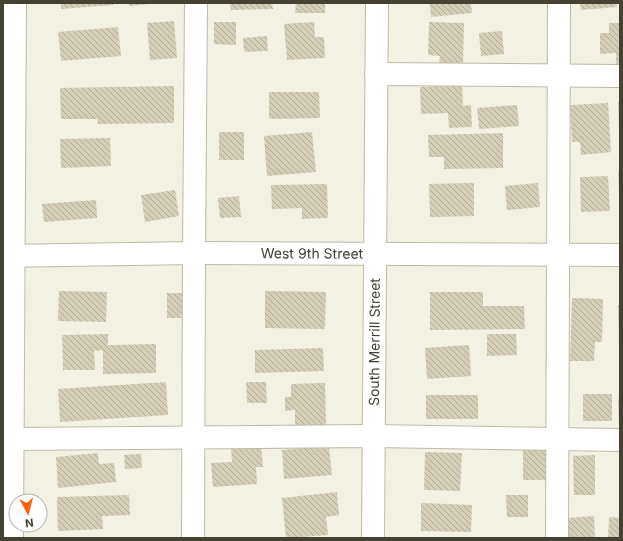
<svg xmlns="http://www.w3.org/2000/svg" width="623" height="541" font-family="Inter,sans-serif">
<defs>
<pattern id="building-back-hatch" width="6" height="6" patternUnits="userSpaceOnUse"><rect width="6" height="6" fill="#d5cfb9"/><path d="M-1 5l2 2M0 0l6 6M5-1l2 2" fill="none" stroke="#afaa97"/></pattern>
</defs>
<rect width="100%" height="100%" fill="#f3f1e4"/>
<!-- building -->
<path fill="url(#building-back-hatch)" d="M 61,3 L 113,3 L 113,5 L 61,9 Z
M 129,3 L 149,3 L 149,4 L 129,6 Z
M 230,3 L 272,3 L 273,9 L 231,10 Z
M 296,3 L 325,3 L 325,13 L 295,13 Z
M 430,3 L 471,3 L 472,13 L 431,17 Z
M 580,3 L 616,3 L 617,7 L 581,10 Z
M 174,21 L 177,58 L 150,60 L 147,23 Z
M 214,22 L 236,22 L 236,45 L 214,44 Z
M 314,22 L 315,37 L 324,37 L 325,58 L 287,60 L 284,24 Z
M 429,22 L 464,23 L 463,66 L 439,66 L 440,56 L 428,55 Z
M 609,23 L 620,23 L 620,64 L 616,64 L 616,53 L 600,54 L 600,33 L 609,33 Z
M 118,27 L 121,56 L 61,61 L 58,32 Z
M 502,31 L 504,54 L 481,56 L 479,33 Z
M 267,36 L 268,51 L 244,52 L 243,38 Z
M 174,86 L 174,123 L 98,124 L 97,119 L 61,119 L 60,88 Z
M 462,86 L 463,106 L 471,105 L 472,127 L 449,128 L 448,113 L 421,114 L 420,87 Z
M 269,92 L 319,92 L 320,118 L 269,119 Z
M 618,102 L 620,102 L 620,125 L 619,125 Z
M 608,103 L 611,152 L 581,155 L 580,142 L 572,142 L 570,105 Z
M 517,105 L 519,126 L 479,129 L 477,108 Z
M 219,132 L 244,132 L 244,160 L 219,160 Z
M 312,132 L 316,172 L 267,176 L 264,136 Z
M 503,133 L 503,168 L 444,169 L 444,157 L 429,157 L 428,135 Z
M 110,138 L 111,166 L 61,168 L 60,139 Z
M 618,171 L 620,171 L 620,189 L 619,189 Z
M 608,176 L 610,211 L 581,212 L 580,177 Z
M 474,183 L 474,216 L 430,217 L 429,184 Z
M 538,183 L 540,207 L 507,210 L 505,186 Z
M 327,184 L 328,218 L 302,219 L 302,208 L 272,209 L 271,185 Z
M 175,190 L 179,216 L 145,222 L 141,195 Z
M 239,196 L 241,217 L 220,218 L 218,198 Z
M 96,200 L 97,218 L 44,222 L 42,204 Z
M 59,291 L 107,292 L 106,322 L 58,321 Z
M 265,291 L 326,292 L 325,329 L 265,328 Z
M 430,292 L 483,292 L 483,306 L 524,306 L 525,329 L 430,330 Z
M 167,293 L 186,293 L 187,318 L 167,318 Z
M 572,298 L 603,299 L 602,342 L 595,342 L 594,361 L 570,361 Z
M 618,305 L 620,305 L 620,343 L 619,343 Z
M 108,334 L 108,345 L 156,344 L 156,373 L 103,374 L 103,350 L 94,351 L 95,370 L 63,370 L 62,335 Z
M 487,334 L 516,334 L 517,355 L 487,356 Z
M 469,345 L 471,376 L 427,379 L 425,348 Z
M 323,348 L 324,371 L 255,373 L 255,350 Z
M 166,382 L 168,415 L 60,422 L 58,389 Z
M 246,382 L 266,382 L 267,403 L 247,403 Z
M 325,383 L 326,425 L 295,425 L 295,410 L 285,411 L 285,397 L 291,397 L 291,384 Z
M 583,394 L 612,394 L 612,421 L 583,421 Z
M 426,395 L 478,395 L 478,419 L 426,419 Z
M 618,399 L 620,399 L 620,424 L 619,424 Z
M 261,445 L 263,467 L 256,467 L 257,484 L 213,487 L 211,463 L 232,462 L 231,447 Z
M 329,446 L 332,475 L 284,479 L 282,450 Z
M 523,449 L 550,450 L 549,480 L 523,480 Z
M 425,452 L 462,453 L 460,491 L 424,490 Z
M 98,453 L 99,464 L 114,463 L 116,482 L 58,488 L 56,457 Z
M 141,454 L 142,468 L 125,469 L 124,455 Z
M 595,455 L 595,495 L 574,495 L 573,456 Z
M 337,492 L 339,515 L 326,517 L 328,535 L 286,538 L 282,498 Z
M 129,495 L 130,515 L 102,516 L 103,529 L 58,531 L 57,497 Z
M 506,495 L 528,495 L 528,517 L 507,517 Z
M 421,503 L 472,505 L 471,532 L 421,531 Z
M 594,516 L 595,538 L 567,538 L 566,518 Z
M 609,517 L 620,518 L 620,538 L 608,538 Z"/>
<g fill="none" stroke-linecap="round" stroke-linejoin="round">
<!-- minor casing -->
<g stroke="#bebba6" stroke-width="24">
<g id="minor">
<path d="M 376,74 L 620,76"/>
<path id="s1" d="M 3,256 L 194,253 L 620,255"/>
<path d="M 13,439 L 374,436 L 620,440"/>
<path d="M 12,538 L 15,3"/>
<path d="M 193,538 L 194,253 L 196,3"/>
<path id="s2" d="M 373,538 L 377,3"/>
<path d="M 557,538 L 559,3"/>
</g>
</g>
<!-- minor -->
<use href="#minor" stroke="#fff" stroke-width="22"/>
</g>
<g text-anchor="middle" stroke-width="3" stroke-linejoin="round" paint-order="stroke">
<!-- street labels -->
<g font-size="14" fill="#454133" stroke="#fff">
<text dy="5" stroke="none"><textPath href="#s1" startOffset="309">West 9th Street</textPath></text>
<text dy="5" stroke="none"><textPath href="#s2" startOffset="196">South Merrill Street</textPath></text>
</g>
</g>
<!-- border -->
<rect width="623" height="541" fill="none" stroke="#454133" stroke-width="8"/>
<!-- north arrow -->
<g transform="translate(28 513) rotate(173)"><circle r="19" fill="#ffffff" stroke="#b5b3ad"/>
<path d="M0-3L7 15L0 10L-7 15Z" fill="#ff610e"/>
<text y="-6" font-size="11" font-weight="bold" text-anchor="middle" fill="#454133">N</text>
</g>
</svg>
